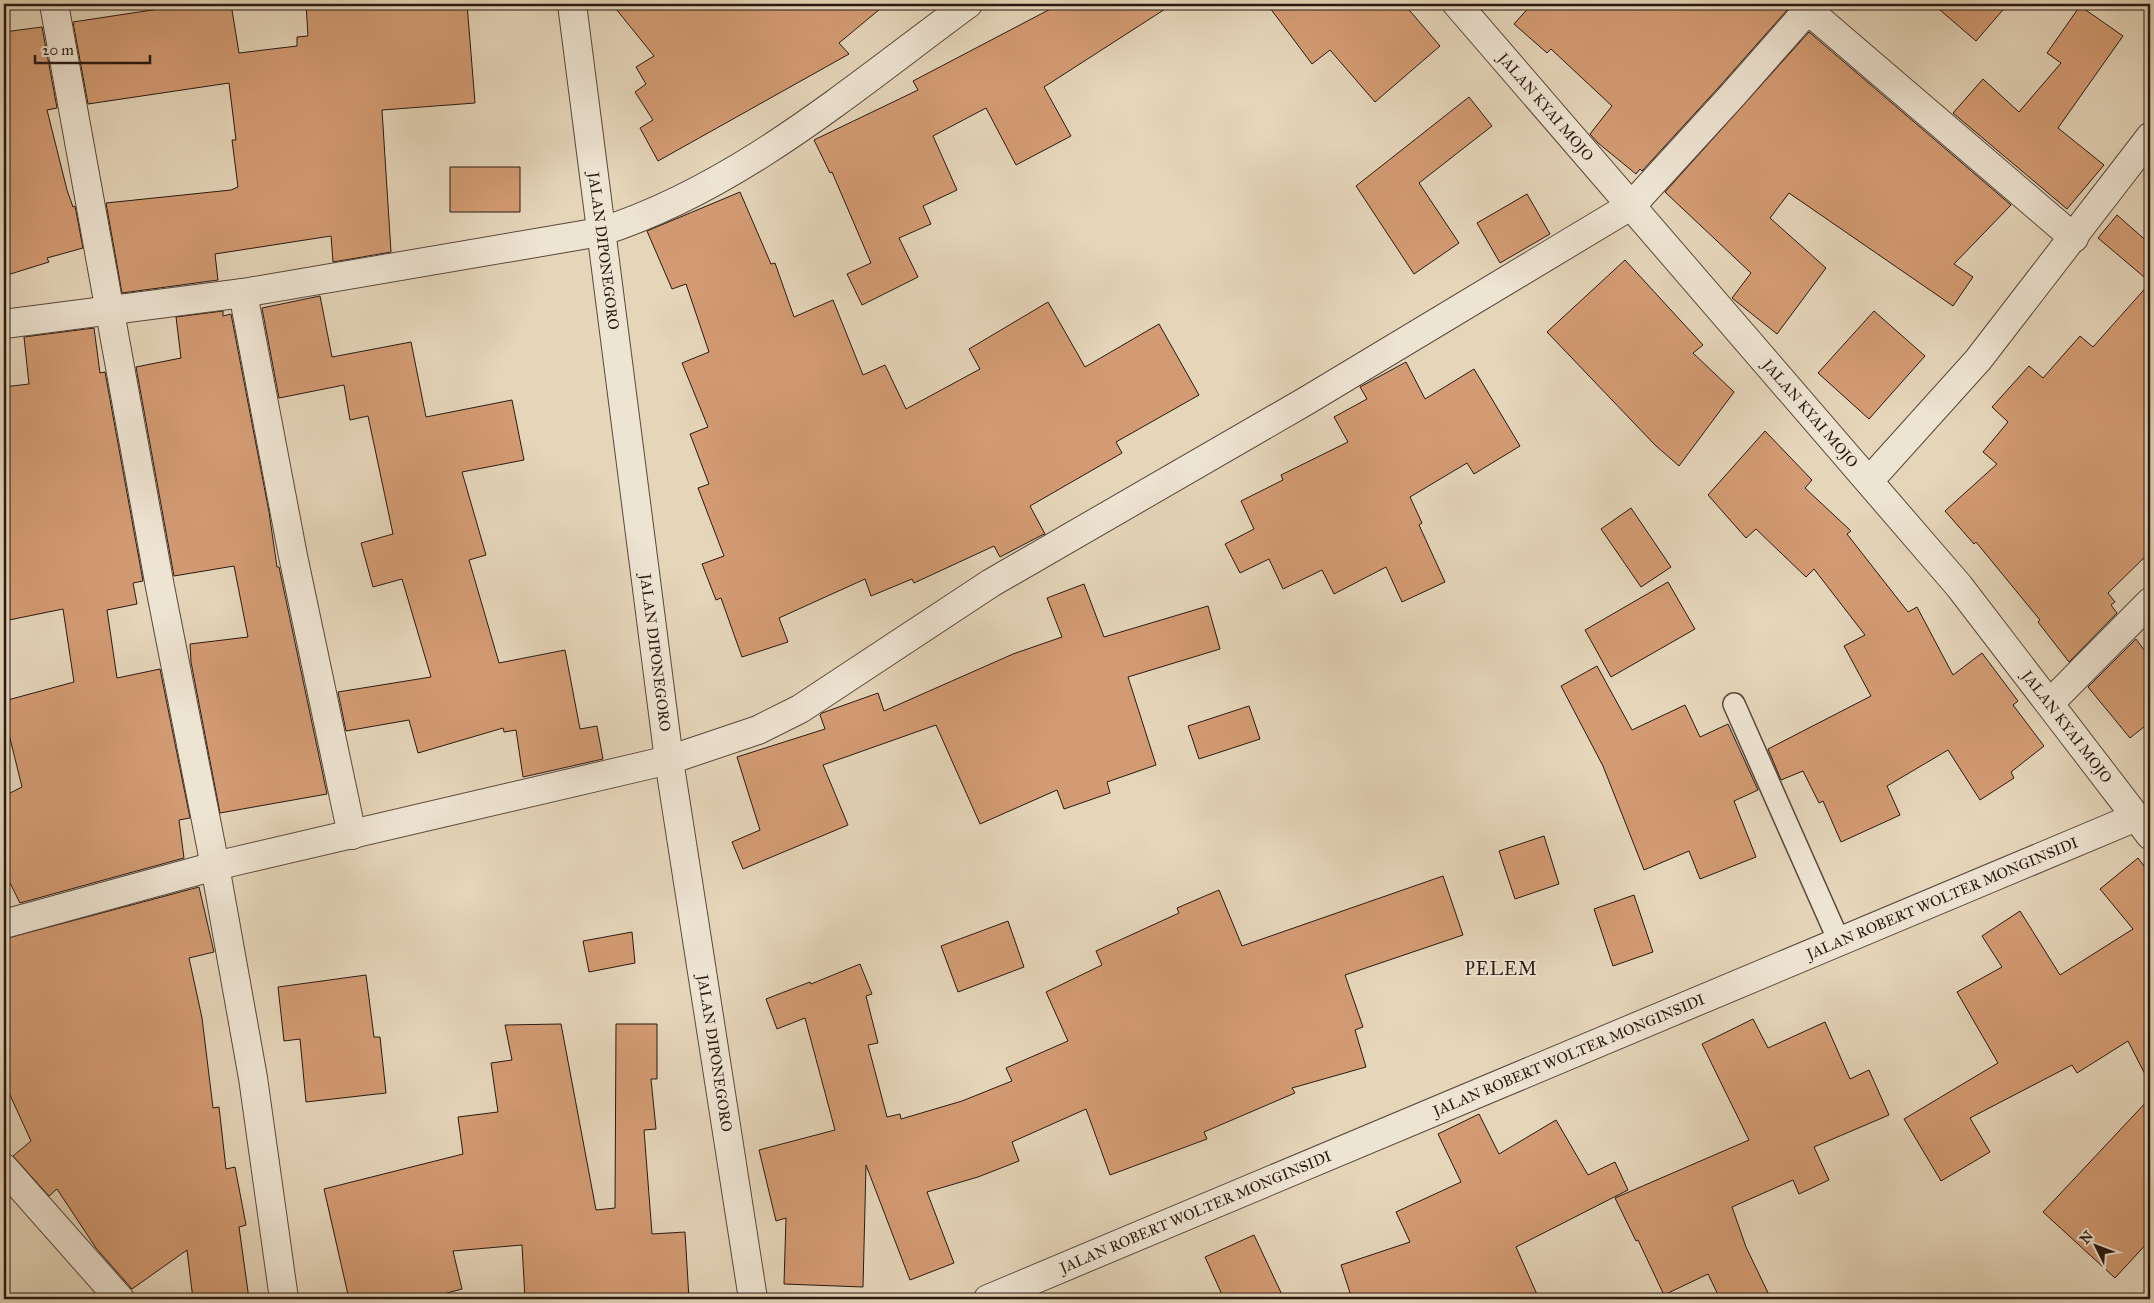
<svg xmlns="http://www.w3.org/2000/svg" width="2154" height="1303" font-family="'IM FELL Great Primer',serif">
<rect width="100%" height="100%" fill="#e5d5b9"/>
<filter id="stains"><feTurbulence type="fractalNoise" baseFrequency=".004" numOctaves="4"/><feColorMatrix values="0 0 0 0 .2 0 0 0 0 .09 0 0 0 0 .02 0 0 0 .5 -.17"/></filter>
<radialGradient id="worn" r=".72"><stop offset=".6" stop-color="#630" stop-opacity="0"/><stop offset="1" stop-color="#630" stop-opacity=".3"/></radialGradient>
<!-- building -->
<path fill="#d39b73" stroke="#291912" d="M 171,4 L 231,4 L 239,53 L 297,46 L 297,37 L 308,36 L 306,4 L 467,4 L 475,103 L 382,110 L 391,252 L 333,262 L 331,236 L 215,254 L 218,280 L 122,293 L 106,203 L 231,190 L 238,187 L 232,140 L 236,140 L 229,83 L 88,104 L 73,22 L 172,7 Z
M 612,4 L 886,4 L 839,43 L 849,54 L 658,161 L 640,128 L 653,120 L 635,92 L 646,84 L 636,67 L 654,56 Z
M 1060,4 L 1173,4 L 1044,87 L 1071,136 L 1016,165 L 986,108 L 933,136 L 957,190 L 923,206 L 931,224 L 899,238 L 918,277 L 862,305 L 847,274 L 871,263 L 832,172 L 830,173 L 814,140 L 918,90 L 913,81 Z
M 1267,4 L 1404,4 L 1440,46 L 1375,102 L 1330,50 L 1312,64 Z
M 1532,4 L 1781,4 L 1788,9 L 1719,87 L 1642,171 L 1640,169 L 1636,174 L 1598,143 L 1590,134 L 1612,106 L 1551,49 L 1547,53 L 1514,24 Z
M 1933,4 L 2008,4 L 1976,41 Z
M 2080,6 L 2123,36 L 2058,128 L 2104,165 L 2067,209 L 1953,113 L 1983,79 L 2019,112 L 2061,63 L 2047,53 Z
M 42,27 L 57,108 L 47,110 L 67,190 L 73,207 L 75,206 L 83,248 L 47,258 L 49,262 L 4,276 L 4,32 Z
M 1809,32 L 2011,205 L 1954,264 L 1973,277 L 1953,306 L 1789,193 L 1770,218 L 1826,268 L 1777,334 L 1732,298 L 1751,273 L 1665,192 Z
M 1469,97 L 1492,126 L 1419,183 L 1459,243 L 1414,274 L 1356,186 Z
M 450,167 L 520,167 L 520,212 L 450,212 Z
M 740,192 L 771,264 L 775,263 L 794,317 L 833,300 L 863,375 L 885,365 L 906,409 L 980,369 L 969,349 L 1048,302 L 1085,367 L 1159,324 L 1199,395 L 1116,442 L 1122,453 L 1030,506 L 1045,534 L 1042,535 L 1000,557 L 994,546 L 914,583 L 912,579 L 871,596 L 865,579 L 779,618 L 788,642 L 742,657 L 721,598 L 716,600 L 702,564 L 724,556 L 698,488 L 709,484 L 690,434 L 708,427 L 682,363 L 709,352 L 686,284 L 672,289 L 647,231 Z
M 1527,194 L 1550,234 L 1500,263 L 1477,223 Z
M 2117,215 L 2150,244 L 2150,282 L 2098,238 Z
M 1625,260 L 1703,345 L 1693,353 L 1734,392 L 1679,466 L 1655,445 L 1547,332 Z
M 2150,283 L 2150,552 L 2108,593 L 2115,602 L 2111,605 L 2117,613 L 2069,662 L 2038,622 L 2040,620 L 1976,542 L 1974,544 L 1945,511 L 1997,464 L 1983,452 L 2008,422 L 1992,407 L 2029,366 L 2043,378 L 2080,336 L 2093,347 Z
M 320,296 L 332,357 L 411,342 L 426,417 L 512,400 L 524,460 L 462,472 L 486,555 L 469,560 L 499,663 L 565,650 L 580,729 L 597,726 L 603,759 L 523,777 L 516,730 L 504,732 L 503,728 L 418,753 L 409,720 L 346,731 L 338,692 L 431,677 L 402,579 L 373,587 L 361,543 L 393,534 L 368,416 L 350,420 L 344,385 L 279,398 L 262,308 Z
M 223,311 L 223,316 L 231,314 L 269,512 L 277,567 L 279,567 L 327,794 L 220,813 L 191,662 L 190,644 L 248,637 L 234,566 L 174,576 L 136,367 L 181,358 L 176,317 Z
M 1874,311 L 1925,356 L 1869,419 L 1818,373 Z
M 94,328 L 100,373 L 105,372 L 143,581 L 133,583 L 137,604 L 107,610 L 117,678 L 160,669 L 190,818 L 179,820 L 184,858 L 20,903 L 4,871 L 4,796 L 22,787 L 4,714 L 4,701 L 74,682 L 63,609 L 4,621 L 4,387 L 29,384 L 24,337 Z
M 1406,362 L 1425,399 L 1474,369 L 1520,446 L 1474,474 L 1467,463 L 1410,497 L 1422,523 L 1419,525 L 1445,582 L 1402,602 L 1386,567 L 1334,594 L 1322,570 L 1283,589 L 1269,559 L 1240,573 L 1225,544 L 1254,529 L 1241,501 L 1283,480 L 1281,475 L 1348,442 L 1334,417 L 1367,399 L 1360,387 Z
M 1765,431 L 1812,480 L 1805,488 L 1851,531 L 1847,534 L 1908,612 L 1917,607 L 1953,675 L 1982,653 L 2018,701 L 2013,705 L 2044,746 L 2011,772 L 2014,778 L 1980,800 L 1948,750 L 1887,786 L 1900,815 L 1841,842 L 1823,801 L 1819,803 L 1803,771 L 1781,780 L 1768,749 L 1871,696 L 1844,646 L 1865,635 L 1814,569 L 1806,577 L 1756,529 L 1746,538 L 1708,495 Z
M 1631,508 L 1671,567 L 1641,587 L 1601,529 Z
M 1668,582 L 1695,629 L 1611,677 L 1585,630 Z
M 1084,584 L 1104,637 L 1208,606 L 1220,649 L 1128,677 L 1156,765 L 1107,782 L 1110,793 L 1064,809 L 1057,790 L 980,824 L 936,725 L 823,765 L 848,825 L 743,869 L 732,842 L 760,830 L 737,757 L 825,729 L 820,715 L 822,713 L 878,693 L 884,711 L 1013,654 L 1062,637 L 1047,598 Z
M 2136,639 L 2150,658 L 2150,722 L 2130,738 L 2088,687 Z
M 1597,666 L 1632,730 L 1685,705 L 1700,737 L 1728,724 L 1758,790 L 1734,801 L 1756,857 L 1700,879 L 1689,851 L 1644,870 L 1603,766 L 1561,686 Z
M 1249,706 L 1260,739 L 1199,759 L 1188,726 Z
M 1544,836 L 1559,884 L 1515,899 L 1499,851 Z
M 2138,858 L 2150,874 L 2150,1084 L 2128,1041 L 2077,1073 L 2072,1065 L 1970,1118 L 1990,1152 L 1941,1181 L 1904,1119 L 1998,1063 L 1957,992 L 2002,967 L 1982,936 L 2020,911 L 2060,975 L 2133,929 L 2100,889 Z
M 1443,876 L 1463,935 L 1345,975 L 1363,1027 L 1355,1030 L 1366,1067 L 1292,1088 L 1295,1093 L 1204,1132 L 1207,1139 L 1110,1175 L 1086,1109 L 1012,1142 L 1019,1161 L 978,1177 L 927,1192 L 954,1263 L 910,1280 L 866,1165 L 863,1287 L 784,1284 L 786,1218 L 776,1221 L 759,1150 L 835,1130 L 805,1018 L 777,1029 L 766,999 L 810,982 L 811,984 L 860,964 L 872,994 L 866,996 L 878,1043 L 868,1045 L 887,1117 L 900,1114 L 901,1119 L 962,1101 L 1012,1081 L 1006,1068 L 1068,1041 L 1046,992 L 1102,965 L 1096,951 L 1179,913 L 1177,908 L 1219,890 L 1242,946 Z
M 199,887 L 214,952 L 189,958 L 202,1018 L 213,1108 L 219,1107 L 226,1169 L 235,1167 L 246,1225 L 239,1227 L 249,1299 L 193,1299 L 187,1250 L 132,1289 L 96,1248 L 57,1189 L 49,1196 L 13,1156 L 31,1141 L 4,1082 L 4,939 Z
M 1634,895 L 1653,952 L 1613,966 L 1594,909 Z
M 1008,921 L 1024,967 L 958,992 L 941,946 Z
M 632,932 L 635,963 L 589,972 L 583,941 Z
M 366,975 L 374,1037 L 380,1037 L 386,1093 L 306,1102 L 300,1039 L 284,1041 L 278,987 Z
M 1753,1019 L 1768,1048 L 1825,1022 L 1850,1079 L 1869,1070 L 1889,1115 L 1814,1147 L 1829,1180 L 1799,1194 L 1793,1180 L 1732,1207 L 1746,1247 L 1771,1299 L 1720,1299 L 1708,1274 L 1664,1295 L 1638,1240 L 1636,1241 L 1615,1198 L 1749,1140 L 1702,1044 Z
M 561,1024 L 596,1210 L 615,1208 L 616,1024 L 657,1024 L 657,1079 L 651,1079 L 656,1129 L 644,1130 L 652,1234 L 685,1232 L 689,1299 L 651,1299 L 651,1296 L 614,1299 L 525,1299 L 522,1245 L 453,1251 L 462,1289 L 425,1299 L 349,1299 L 324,1189 L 463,1154 L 458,1117 L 498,1112 L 491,1063 L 512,1060 L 505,1025 Z
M 2150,1098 L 2150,1240 L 2115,1278 L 2043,1212 Z
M 1479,1114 L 1499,1154 L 1556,1120 L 1588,1175 L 1615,1162 L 1628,1190 L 1516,1247 L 1539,1299 L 1352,1299 L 1341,1265 L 1410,1242 L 1396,1212 L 1461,1182 L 1438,1134 Z
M 1254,1235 L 1284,1299 L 1224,1299 L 1205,1257 Z"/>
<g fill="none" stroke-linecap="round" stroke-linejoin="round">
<!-- service casing -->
<g stroke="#58483c" stroke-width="24">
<path id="service" d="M 1734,704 L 1839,941"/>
</g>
<!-- minor casing -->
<g stroke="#58483c" stroke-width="30">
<g id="minor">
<path d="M 54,4 L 160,587 L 215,866 L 253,1078 L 284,1299"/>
<path id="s1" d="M 1457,4 L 1959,586 L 2150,835"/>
<path d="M 1808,10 L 2074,238"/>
<path d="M 243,293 L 293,556 L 352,835"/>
<path d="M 4,324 L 243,293 L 600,232 C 738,188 852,89 968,4"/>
<path d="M 1869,481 L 1978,360 L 2150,137"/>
<path d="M 2050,703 L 2150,602"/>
<path d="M 4,924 L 215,866 L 669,760 L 758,730 L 800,709 L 991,583 L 1306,401 L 1632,205 L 1731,97 L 1813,4"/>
<path d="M 4,1168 L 120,1299"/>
</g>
</g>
<!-- tertiary casing -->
<g stroke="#58483c" stroke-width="30">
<g id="tertiary">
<path id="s2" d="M 572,4 L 669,760 L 753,1299"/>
<path id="s3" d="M 988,1299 L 2136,817"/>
</g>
</g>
<!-- service -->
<use href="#service" stroke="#eee4d2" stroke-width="21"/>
<!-- minor -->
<use href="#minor" stroke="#eee4d2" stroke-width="28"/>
<!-- tertiary -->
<use href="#tertiary" stroke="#eee4d2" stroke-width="28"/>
</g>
<g text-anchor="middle" stroke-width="4" stroke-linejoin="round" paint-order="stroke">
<!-- street labels -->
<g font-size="15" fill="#291912" stroke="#eee4d2">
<text dy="5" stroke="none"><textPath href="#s1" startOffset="136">JALAN KYAI MOJO</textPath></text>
<text dy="5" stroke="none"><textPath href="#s2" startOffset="249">JALAN DIPONEGORO</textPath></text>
<text dy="5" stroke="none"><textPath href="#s1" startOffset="541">JALAN KYAI MOJO</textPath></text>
<text dy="5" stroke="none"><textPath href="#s2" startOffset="654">JALAN DIPONEGORO</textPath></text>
<text dy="5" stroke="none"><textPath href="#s1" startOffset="946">JALAN KYAI MOJO</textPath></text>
<text dy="5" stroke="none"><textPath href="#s3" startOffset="1035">JALAN ROBERT WOLTER MONGINSIDI</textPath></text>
<text dy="5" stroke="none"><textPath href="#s2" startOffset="1059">JALAN DIPONEGORO</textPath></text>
<text dy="5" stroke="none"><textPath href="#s3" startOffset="630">JALAN ROBERT WOLTER MONGINSIDI</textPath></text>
<text dy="5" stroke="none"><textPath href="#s3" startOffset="225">JALAN ROBERT WOLTER MONGINSIDI</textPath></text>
</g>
<!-- quarter labels -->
<g font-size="18" letter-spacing="1" fill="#291912" stroke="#eee4d2">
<text x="1501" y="975">PELEM</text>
</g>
</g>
<!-- margin -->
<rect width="2154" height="1303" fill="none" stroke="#e5d5b9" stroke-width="20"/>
<rect x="5" y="5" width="2144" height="1293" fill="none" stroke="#291912" stroke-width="2.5"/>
<rect x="10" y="10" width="2134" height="1283" fill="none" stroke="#291912"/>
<!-- north arrow -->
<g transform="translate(2096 1246) rotate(312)" stroke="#eee4d2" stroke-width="4" paint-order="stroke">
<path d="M0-4L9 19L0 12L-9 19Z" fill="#291912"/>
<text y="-8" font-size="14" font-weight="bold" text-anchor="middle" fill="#291912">N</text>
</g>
<!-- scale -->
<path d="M35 55v8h115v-8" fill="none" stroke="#291912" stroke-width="2.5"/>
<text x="42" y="55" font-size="15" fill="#291912" stroke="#eee4d2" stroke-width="4" paint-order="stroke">20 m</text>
<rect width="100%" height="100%" filter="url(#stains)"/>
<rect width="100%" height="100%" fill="url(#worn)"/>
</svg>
